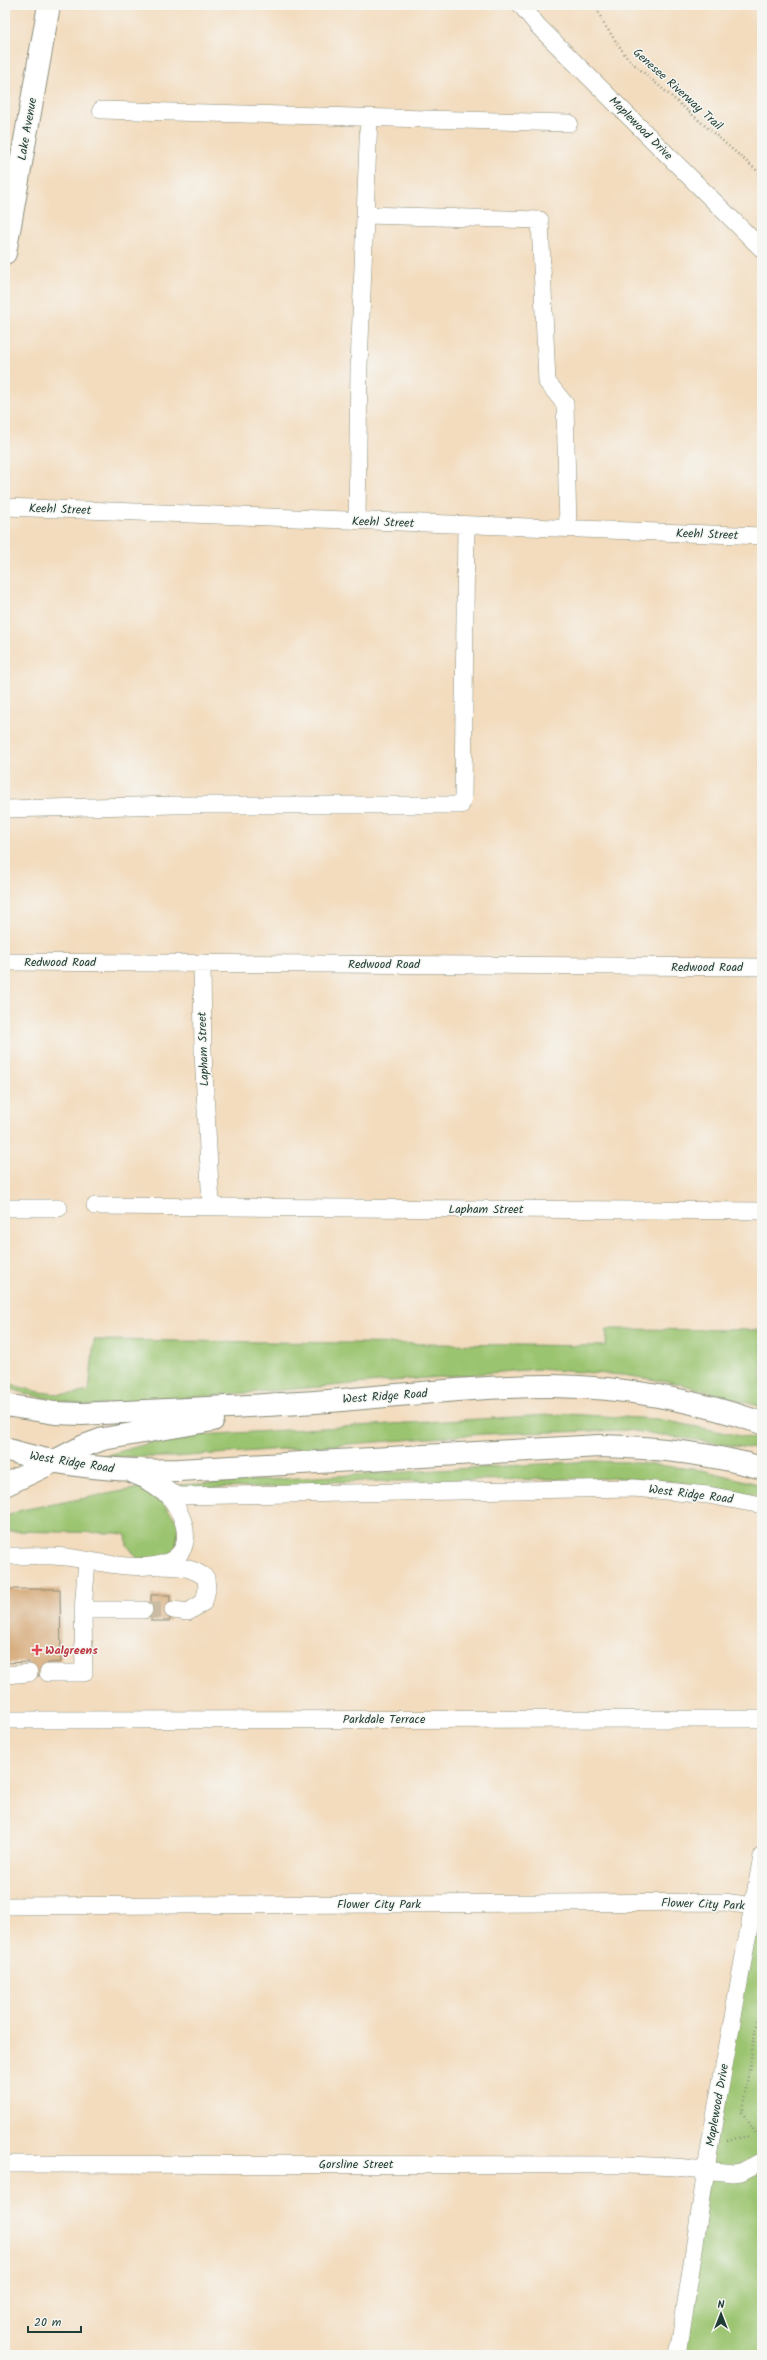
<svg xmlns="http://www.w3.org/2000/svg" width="767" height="2360" font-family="Kalam,sans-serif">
<rect width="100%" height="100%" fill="#f6f6f2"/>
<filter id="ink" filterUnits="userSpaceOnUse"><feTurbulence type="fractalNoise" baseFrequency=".025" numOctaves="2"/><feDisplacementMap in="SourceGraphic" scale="8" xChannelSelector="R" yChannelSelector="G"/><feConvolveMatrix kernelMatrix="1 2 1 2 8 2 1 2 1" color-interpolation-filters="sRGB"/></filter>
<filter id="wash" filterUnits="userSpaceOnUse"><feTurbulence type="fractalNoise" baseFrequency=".012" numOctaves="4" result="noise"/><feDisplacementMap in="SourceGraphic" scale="16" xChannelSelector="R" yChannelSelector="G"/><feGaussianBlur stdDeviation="0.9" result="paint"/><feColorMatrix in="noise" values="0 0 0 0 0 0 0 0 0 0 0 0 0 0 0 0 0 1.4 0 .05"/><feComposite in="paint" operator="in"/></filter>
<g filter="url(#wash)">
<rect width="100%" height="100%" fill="#f3dcbe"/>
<!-- green -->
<path fill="#9bc470" stroke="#5d8052" d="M 607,1329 L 762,1330 L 762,1407 L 677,1383 L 622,1375 L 537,1369 L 88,1406 L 25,1394 L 5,1386 L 5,1382 C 33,1392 60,1398 89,1391 L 94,1340 L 606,1346 Z
M 566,1414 L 658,1419 L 751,1438 L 762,1442 L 762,1450 L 628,1430 L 484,1434 L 175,1457 L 101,1457 L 153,1442 L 200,1435 Z
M 592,1461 L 628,1462 L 702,1470 L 762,1485 L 762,1496 L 668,1481 L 617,1478 L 323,1482 L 318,1487 L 179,1488 L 179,1485 Z
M 150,1486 L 179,1524 L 175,1552 L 166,1559 L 138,1559 L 127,1545 L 126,1535 L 118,1533 L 5,1531 L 5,1517 L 21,1510 Z
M 762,1856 L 762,2355 L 678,2355 Z"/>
<g id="blocks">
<!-- building -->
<path fill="#d19f67" d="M 5,1589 L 60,1589 L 61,1662 L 48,1663 L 48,1676 L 29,1676 L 29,1662 L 5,1663 Z
M 151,1595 L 170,1595 L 170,1621 L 151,1621 Z"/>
</g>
</g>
<g filter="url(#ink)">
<use href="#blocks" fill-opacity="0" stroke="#898c79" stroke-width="1"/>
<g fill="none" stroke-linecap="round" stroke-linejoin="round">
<!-- minor-tunnel -->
<path stroke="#c9bca2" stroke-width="17" stroke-dasharray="17 8" stroke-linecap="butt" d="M 144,1610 L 173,1610"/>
<!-- minor casing -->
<g stroke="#898c79" stroke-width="18">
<path id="minor" d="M 521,5 L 538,26 L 762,249
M 101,110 L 569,123
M 366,215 L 540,220 L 547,382 L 565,404 L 568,528
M 5,507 L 762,536
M 357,520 L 359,366 L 369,118
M 5,809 L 175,805 L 461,805 L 463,798 L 466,525
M 5,962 L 762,967
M 202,963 L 203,1052 L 211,1207
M 95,1206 L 762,1211
M 5,1208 L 59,1208
M 164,1490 L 180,1496 L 634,1488 L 708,1495 L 762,1505
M 5,1556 C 25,1556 46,1555 66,1557 C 94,1560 176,1584 185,1542 C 188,1523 176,1504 164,1490
M 161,1566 C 179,1567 191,1566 206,1578 L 207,1589 L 204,1602 L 188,1612 L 173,1610
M 83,1610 L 144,1610
M 48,1673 L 84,1673 L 83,1610 L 87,1560
M 5,1675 L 29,1673
M 5,1720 L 762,1719
M 5,1906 L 724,1902 L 753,1906
M 5,2164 L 628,2165 L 676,2167 L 733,2173 L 741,2172 L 762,2161
M 678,2355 L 711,2138 L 762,1856"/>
</g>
<!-- major casing -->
<g stroke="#898c79" stroke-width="24">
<path id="major" d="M 5,253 L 49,5
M 5,1485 L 53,1462"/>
</g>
<!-- highway casing -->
<g stroke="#898c79" stroke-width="24">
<path id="highway" d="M 5,1405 L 55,1413 L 82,1414 C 164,1410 247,1407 329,1401 C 403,1395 478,1386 553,1386 C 623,1387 695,1400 762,1423
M 5,1449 C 62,1467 120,1472 179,1470 L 599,1446 C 654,1447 709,1453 762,1468
M 53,1462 L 84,1446 L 103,1439 L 213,1420
M 133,1472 L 147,1478 L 164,1490"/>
</g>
<!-- path -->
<path stroke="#898c79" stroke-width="2.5" stroke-dasharray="1 3" stroke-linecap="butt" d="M 596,5 L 602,21 L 628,59 L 762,175
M 727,2140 L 750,2136
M 762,2143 L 742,2112 L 762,1991"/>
<!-- minor -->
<use href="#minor" stroke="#fff" stroke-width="17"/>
<!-- major -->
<use href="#major" stroke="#fff" stroke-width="22"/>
<!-- highway -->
<use href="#highway" stroke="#fff" stroke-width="22"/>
</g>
</g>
<!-- markers -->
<path fill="#e0444e" stroke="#f6f6f2" stroke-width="1.5" d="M35 1644h4v4h4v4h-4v4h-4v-4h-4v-4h4z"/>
<g text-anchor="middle" stroke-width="3" stroke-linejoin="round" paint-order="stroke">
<!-- street labels -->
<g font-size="12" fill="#1f3d34" stroke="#f6f6f2">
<text transform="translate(678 89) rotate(42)" y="4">Genesee Riverway Trail</text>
<text transform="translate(641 128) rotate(45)" y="4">Maplewood Drive</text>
<text transform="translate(27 129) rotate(-80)" y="4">Lake Avenue</text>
<text transform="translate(60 509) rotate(2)" y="4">Keehl Street</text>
<text transform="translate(383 522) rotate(2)" y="4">Keehl Street</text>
<text transform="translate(707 534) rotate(2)" y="4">Keehl Street</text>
<text x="60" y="966">Redwood Road</text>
<text x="384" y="968">Redwood Road</text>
<text x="707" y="971">Redwood Road</text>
<text transform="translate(203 1049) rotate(-92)" y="4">Lapham Street</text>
<text x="486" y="1213">Lapham Street</text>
<text transform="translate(385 1396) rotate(-4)" y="4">West Ridge Road</text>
<text transform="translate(72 1462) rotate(9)" y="4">West Ridge Road</text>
<text transform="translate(691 1494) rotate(7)" y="4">West Ridge Road</text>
<text x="384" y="1723">Parkdale Terrace</text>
<text x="379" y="1908">Flower City Park</text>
<text transform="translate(703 1904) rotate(2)" y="4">Flower City Park</text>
<text transform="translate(717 2105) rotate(-80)" y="4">Maplewood Drive</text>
<text x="356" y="2168">Gorsline Street</text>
</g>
<!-- health labels -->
<g font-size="12" font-weight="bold" fill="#be3a42" stroke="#f6f6f2" text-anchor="start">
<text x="45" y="1654">Walgreens</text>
</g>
</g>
<!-- margin -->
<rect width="767" height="2360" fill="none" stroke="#f6f6f2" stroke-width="20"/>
<!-- north arrow -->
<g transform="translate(721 2314)" stroke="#f6f6f2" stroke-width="3" paint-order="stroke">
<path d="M0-3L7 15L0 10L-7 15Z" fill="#1f3d34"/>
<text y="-6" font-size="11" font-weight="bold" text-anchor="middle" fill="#1f3d34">N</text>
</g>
<!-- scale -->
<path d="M28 2326v6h53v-6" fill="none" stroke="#1f3d34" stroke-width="2"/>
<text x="34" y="2326" font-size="12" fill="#1f3d34" stroke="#f6f6f2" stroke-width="3" paint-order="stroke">20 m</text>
</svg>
